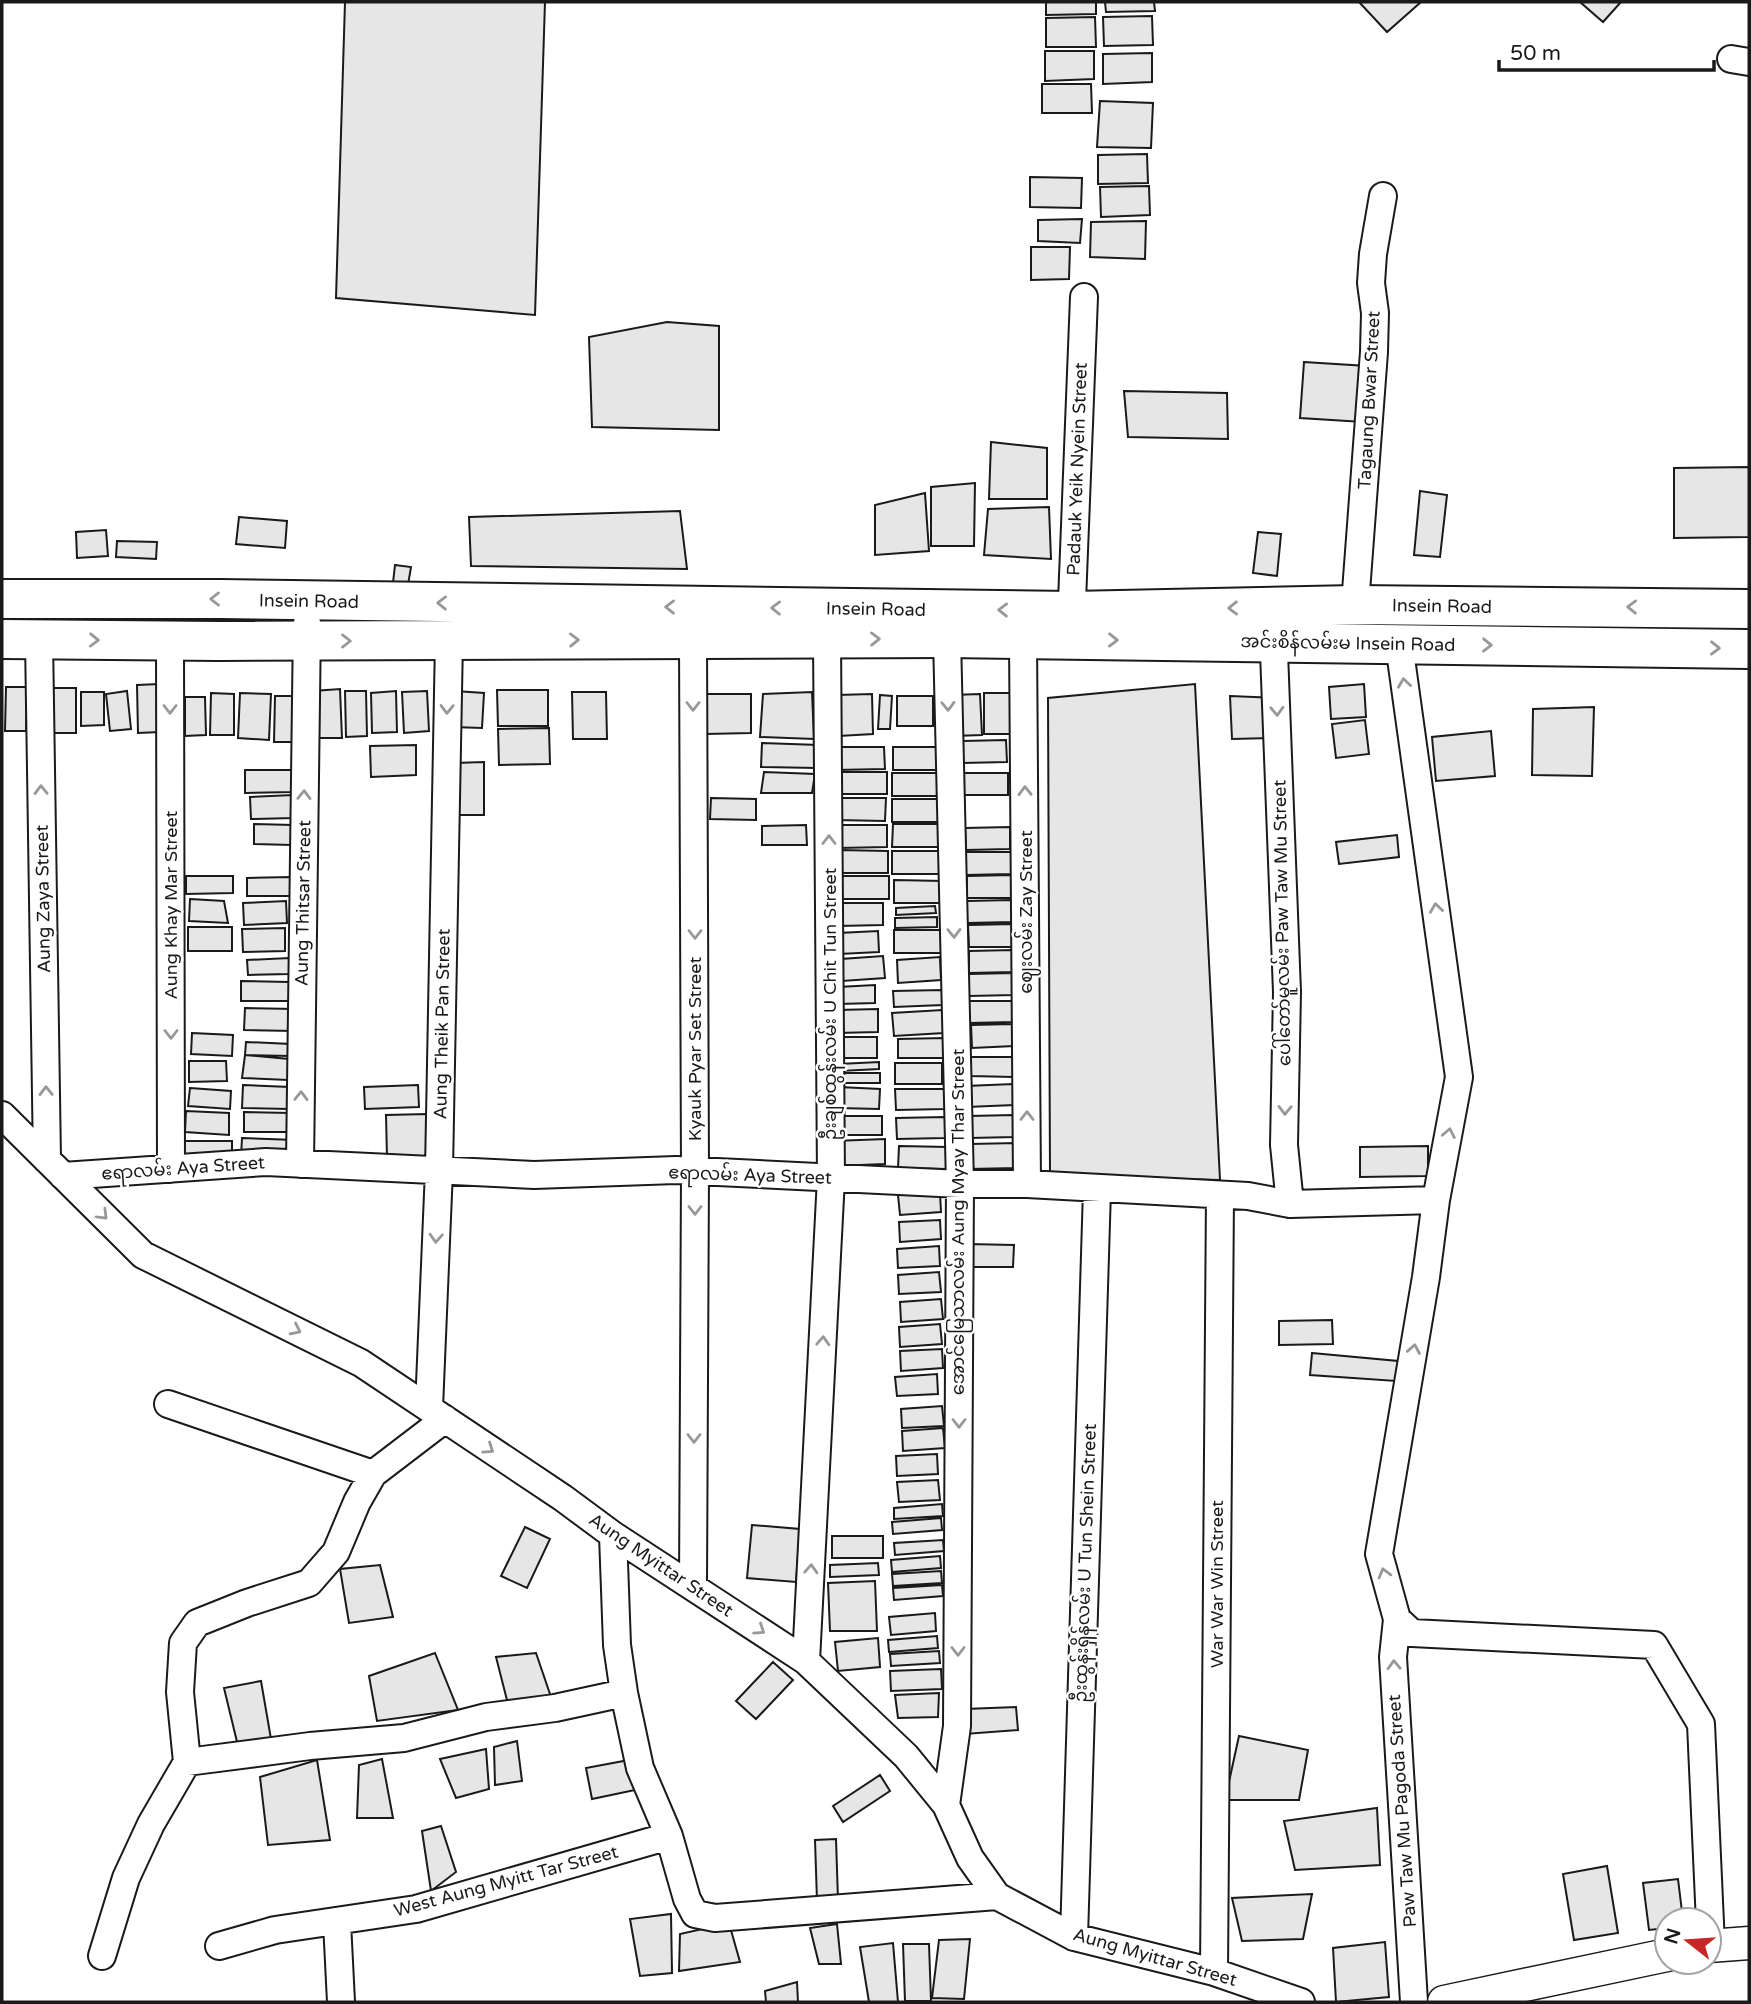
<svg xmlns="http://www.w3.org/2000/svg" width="1751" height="2004" font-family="'Varela Round','Noto Sans Myanmar',sans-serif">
<rect width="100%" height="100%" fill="#fff"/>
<!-- building -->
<path fill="#e6e6e6" stroke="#1a1a1a" stroke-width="2" d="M 345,2 L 545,2 L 535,315 L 336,298 Z
M 1046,2 L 1096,2 L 1096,14 L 1046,15 Z
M 1105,2 L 1154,2 L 1155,11 L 1106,12 Z
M 1359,2 L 1421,2 L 1387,32 Z
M 1580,2 L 1621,2 L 1603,22 Z
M 1152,16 L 1153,45 L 1104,46 L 1103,17 Z
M 1095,17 L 1096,47 L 1046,47 L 1046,18 Z
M 1045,51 L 1094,51 L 1094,79 L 1045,81 Z
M 1152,53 L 1152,82 L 1103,84 L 1103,54 Z
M 1042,84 L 1091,84 L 1092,113 L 1042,113 Z
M 1100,101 L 1153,103 L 1151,148 L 1097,147 Z
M 1147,154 L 1148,183 L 1098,184 L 1098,155 Z
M 1030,177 L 1082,178 L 1081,208 L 1030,207 Z
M 1149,186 L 1150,215 L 1101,217 L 1100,187 Z
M 1082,219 L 1080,243 L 1038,241 L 1038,220 Z
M 1146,221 L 1145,259 L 1090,257 L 1091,222 Z
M 1031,247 L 1070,247 L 1069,279 L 1031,280 Z
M 667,322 L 719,326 L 719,430 L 592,427 L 589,337 Z
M 1304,362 L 1367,366 L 1363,422 L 1300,418 Z
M 1124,391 L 1227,393 L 1228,439 L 1128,437 Z
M 991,442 L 1047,448 L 1047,499 L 989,499 Z
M 1749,467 L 1749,537 L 1674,538 L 1674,468 Z
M 975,483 L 974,546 L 931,546 L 931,487 Z
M 1420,491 L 1447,495 L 1440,557 L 1414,555 Z
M 925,493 L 929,551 L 875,555 L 875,505 Z
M 1049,507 L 1051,559 L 984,555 L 988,509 Z
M 680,511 L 687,569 L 471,566 L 469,517 Z
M 239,517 L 287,521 L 285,548 L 236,544 Z
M 106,530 L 108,556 L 77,558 L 76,532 Z
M 1258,532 L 1281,534 L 1277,576 L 1253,573 Z
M 117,541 L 157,542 L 156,559 L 116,557 Z
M 395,565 L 411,567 L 408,585 L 393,583 Z
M 159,684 L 160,732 L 138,733 L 137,685 Z
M 1195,684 L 1220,1180 L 1050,1176 L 1048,698 Z
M 1364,684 L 1366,717 L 1331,719 L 1329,687 Z
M 6,687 L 27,687 L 26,731 L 5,731 Z
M 51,688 L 76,688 L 76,733 L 51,733 Z
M 340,689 L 342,738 L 313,738 L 313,691 Z
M 497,690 L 548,690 L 548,726 L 498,726 Z
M 127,691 L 131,729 L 110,731 L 106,694 Z
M 345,691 L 366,691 L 367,736 L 346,737 Z
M 396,691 L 397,732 L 372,733 L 371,693 Z
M 427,691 L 429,731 L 404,733 L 402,692 Z
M 455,691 L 484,693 L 482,728 L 453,727 Z
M 81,692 L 104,692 L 104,725 L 81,726 Z
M 572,692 L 606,692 L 607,739 L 573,739 Z
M 812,692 L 814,739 L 760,737 L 763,694 Z
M 211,693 L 234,694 L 234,735 L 210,735 Z
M 240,693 L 271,694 L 269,740 L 238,738 Z
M 984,693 L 1015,693 L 1015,734 L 984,734 Z
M 706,694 L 751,694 L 751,733 L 706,734 Z
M 872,694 L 873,734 L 839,736 L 837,695 Z
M 980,694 L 982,735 L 954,736 L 952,695 Z
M 880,695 L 892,696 L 890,729 L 878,729 Z
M 275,696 L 298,696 L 298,742 L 274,742 Z
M 897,696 L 933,696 L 933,726 L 897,726 Z
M 1230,696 L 1275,698 L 1276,738 L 1232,739 Z
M 185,697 L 205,697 L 206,735 L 185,736 Z
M 1594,707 L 1592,776 L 1532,775 L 1533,709 Z
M 1365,720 L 1369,754 L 1336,758 L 1332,724 Z
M 549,728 L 550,764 L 499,765 L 498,729 Z
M 1491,731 L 1495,776 L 1436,781 L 1432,737 Z
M 1006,740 L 1007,762 L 962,763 L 962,741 Z
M 762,743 L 819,745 L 817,768 L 761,767 Z
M 416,745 L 416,775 L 371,777 L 370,746 Z
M 835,747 L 884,747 L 885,769 L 835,770 Z
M 893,747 L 942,747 L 942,770 L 893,770 Z
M 484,762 L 484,815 L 454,815 L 454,763 Z
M 245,770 L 293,770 L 294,792 L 245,793 Z
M 764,772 L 815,774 L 812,793 L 761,793 Z
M 837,772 L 887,772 L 887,794 L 837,794 Z
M 892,773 L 942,773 L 942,796 L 892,796 Z
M 963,773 L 1008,773 L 1008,795 L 963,795 Z
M 293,795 L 294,818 L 251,819 L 250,797 Z
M 711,798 L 756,799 L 756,820 L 710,819 Z
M 836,798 L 886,798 L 885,821 L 836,820 Z
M 892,799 L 942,799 L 941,822 L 892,822 Z
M 254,824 L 293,825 L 292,845 L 254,844 Z
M 893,824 L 942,824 L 942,847 L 892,847 Z
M 806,825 L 807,845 L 762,845 L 762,826 Z
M 838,825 L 887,825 L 887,847 L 838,848 Z
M 1010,827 L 1010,849 L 966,850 L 965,828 Z
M 1397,835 L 1399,857 L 1339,864 L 1336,842 Z
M 839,850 L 888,851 L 888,873 L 839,873 Z
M 892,851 L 942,851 L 942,874 L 892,874 Z
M 966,852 L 1011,852 L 1011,874 L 966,875 Z
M 1012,875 L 1012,898 L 967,898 L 967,876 Z
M 186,876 L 233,876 L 233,893 L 186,894 Z
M 839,876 L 889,876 L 889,899 L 839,899 Z
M 291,877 L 291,896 L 247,896 L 247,878 Z
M 894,880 L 944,881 L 944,903 L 894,903 Z
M 190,899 L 224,901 L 228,923 L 189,921 Z
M 1012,900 L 1012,922 L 967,923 L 967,901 Z
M 286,901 L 287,923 L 244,925 L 243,903 Z
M 838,903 L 883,903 L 883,925 L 838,926 Z
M 935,906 L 936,913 L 896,915 L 896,908 Z
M 937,917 L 937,927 L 895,928 L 895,918 Z
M 1014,924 L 1014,947 L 969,947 L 968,925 Z
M 188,927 L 232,927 L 232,951 L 188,951 Z
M 285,928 L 285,951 L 243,952 L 242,929 Z
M 894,930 L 943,930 L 944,953 L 894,953 Z
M 878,931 L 879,952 L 839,954 L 838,933 Z
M 1014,950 L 1014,972 L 969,973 L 969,951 Z
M 883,956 L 885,978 L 842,981 L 841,959 Z
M 940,957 L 941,980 L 898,983 L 897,960 Z
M 289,958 L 289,974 L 248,975 L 247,960 Z
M 1013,973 L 1014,995 L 969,996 L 969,974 Z
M 241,981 L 289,982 L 289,1001 L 241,1001 Z
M 875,985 L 875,1003 L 839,1004 L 838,987 Z
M 943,990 L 943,1005 L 894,1007 L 893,991 Z
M 969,1001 L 1014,1001 L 1014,1022 L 969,1023 Z
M 245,1008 L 295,1009 L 294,1031 L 244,1030 Z
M 878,1009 L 878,1032 L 837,1033 L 837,1010 Z
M 942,1010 L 944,1033 L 894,1036 L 892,1013 Z
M 1013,1024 L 1014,1046 L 972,1048 L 971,1025 Z
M 192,1033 L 233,1035 L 232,1056 L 191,1054 Z
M 839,1037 L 877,1037 L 877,1058 L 839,1058 Z
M 944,1038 L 944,1058 L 898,1058 L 898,1039 Z
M 246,1042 L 291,1044 L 290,1056 L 245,1055 Z
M 245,1055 L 289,1059 L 288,1080 L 242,1078 Z
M 970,1057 L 1013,1057 L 1013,1077 L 970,1076 Z
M 189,1061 L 226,1061 L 227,1081 L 189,1082 Z
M 879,1062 L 879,1069 L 840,1071 L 839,1064 Z
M 895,1063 L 942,1063 L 942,1084 L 895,1084 Z
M 838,1073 L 880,1073 L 880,1083 L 838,1083 Z
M 1013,1084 L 1014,1105 L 967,1107 L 966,1086 Z
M 243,1085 L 290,1087 L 289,1109 L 242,1108 Z
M 418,1085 L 419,1107 L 365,1109 L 364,1087 Z
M 839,1087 L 880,1089 L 879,1109 L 838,1108 Z
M 190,1088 L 231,1091 L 230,1109 L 188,1106 Z
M 895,1089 L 944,1089 L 945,1109 L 896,1110 Z
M 186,1111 L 229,1113 L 229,1135 L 185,1132 Z
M 244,1112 L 291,1113 L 291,1132 L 244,1132 Z
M 427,1114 L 428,1157 L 387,1158 L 386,1115 Z
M 1014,1115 L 1015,1137 L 970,1138 L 969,1116 Z
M 834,1116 L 882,1116 L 882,1135 L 835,1135 Z
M 945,1117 L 945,1138 L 897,1139 L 896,1118 Z
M 242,1138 L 295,1140 L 294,1158 L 241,1157 Z
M 885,1139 L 885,1164 L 835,1166 L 834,1141 Z
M 184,1141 L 232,1141 L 232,1159 L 184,1158 Z
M 1017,1143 L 1017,1168 L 969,1169 L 969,1144 Z
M 899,1146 L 948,1147 L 947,1169 L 898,1168 Z
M 1428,1146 L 1428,1176 L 1360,1177 L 1360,1147 Z
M 940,1193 L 941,1212 L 900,1215 L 898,1195 Z
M 940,1220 L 941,1239 L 900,1242 L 899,1222 Z
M 968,1244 L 1014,1245 L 1013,1267 L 967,1267 Z
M 939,1246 L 940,1266 L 898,1268 L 897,1249 Z
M 939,1272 L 941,1292 L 899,1294 L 898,1275 Z
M 941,1299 L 943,1319 L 901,1322 L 900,1302 Z
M 1332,1320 L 1333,1344 L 1279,1345 L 1279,1321 Z
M 940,1324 L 942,1344 L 900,1347 L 899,1327 Z
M 942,1349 L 943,1368 L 901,1371 L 900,1351 Z
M 1312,1353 L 1398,1361 L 1396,1381 L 1310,1375 Z
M 937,1374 L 938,1394 L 897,1396 L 895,1377 Z
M 942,1406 L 944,1426 L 902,1428 L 901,1409 Z
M 943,1428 L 945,1448 L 903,1451 L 902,1431 Z
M 937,1454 L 938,1474 L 897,1476 L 896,1456 Z
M 938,1480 L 940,1500 L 899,1502 L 897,1482 Z
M 942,1504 L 943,1516 L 894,1519 L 894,1508 Z
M 941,1518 L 942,1530 L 893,1534 L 892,1522 Z
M 752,1525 L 800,1529 L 796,1582 L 747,1578 Z
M 525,1527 L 550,1539 L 527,1588 L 501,1576 Z
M 832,1536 L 883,1536 L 883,1558 L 832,1558 Z
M 943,1540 L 944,1551 L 895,1555 L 894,1543 Z
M 940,1556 L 941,1568 L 892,1572 L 891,1560 Z
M 878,1563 L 879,1575 L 830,1577 L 830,1565 Z
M 380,1565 L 393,1617 L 349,1623 L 340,1569 Z
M 941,1571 L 942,1583 L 893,1586 L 892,1574 Z
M 875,1581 L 877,1631 L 830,1631 L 828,1583 Z
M 942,1585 L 943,1596 L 894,1600 L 893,1588 Z
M 935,1613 L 936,1631 L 891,1635 L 889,1617 Z
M 937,1636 L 938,1648 L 889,1652 L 888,1640 Z
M 878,1638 L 880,1667 L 838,1671 L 835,1642 Z
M 939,1651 L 940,1663 L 891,1666 L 890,1654 Z
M 435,1653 L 458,1710 L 377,1721 L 369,1676 Z
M 536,1653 L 551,1697 L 508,1704 L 496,1657 Z
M 773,1662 L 793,1680 L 756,1719 L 736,1701 Z
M 941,1669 L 942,1689 L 891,1691 L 890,1671 Z
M 261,1681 L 271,1739 L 238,1746 L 224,1688 Z
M 939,1693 L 938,1717 L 898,1718 L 895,1695 Z
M 1016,1707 L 1018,1730 L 965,1734 L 965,1709 Z
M 1239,1736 L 1308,1750 L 1299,1800 L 1225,1800 Z
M 517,1741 L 522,1781 L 495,1785 L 494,1747 Z
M 486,1749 L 489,1789 L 456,1798 L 440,1759 Z
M 382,1759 L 393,1818 L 357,1818 L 359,1765 Z
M 317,1760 L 330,1840 L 268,1845 L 260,1777 Z
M 629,1760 L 635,1790 L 592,1799 L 586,1768 Z
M 880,1775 L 890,1791 L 843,1822 L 833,1806 Z
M 1377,1808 L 1380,1865 L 1295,1870 L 1284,1821 Z
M 441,1826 L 456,1872 L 431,1891 L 422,1831 Z
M 836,1839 L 838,1900 L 817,1901 L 815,1840 Z
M 1607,1866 L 1618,1933 L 1574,1940 L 1563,1874 Z
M 1678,1879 L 1683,1920 L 1667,1920 L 1667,1928 L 1649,1930 L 1643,1883 Z
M 1312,1894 L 1303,1939 L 1242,1941 L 1232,1898 Z
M 671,1914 L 672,1973 L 640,1976 L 630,1919 Z
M 729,1923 L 740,1962 L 679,1971 L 680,1934 Z
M 837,1924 L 841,1964 L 819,1964 L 810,1928 Z
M 970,1939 L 964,1999 L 932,1998 L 939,1940 Z
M 1385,1942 L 1389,1997 L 1336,2002 L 1333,1948 Z
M 893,1943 L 898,2002 L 869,2002 L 860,1947 Z
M 903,1944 L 929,1944 L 931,2001 L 905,2001 Z
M 797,1982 L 798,2002 L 766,2002 L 765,1991 Z"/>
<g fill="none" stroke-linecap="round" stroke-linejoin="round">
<!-- minor casing -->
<g stroke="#1a1a1a" stroke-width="30">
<path id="minor" d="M 1731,59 L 1749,62
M 1355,605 L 1374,352 L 1375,313 L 1371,283 L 1373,254 L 1383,196
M 1273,626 L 1287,992 L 1284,1145 L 1290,1204
M 1071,627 L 1084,297
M 693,638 L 695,1172 L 693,1586
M 39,639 L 47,1160
M 1023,639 L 1027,1184
M 170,641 L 171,1169
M 1399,644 L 1459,1077 L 1436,1200 L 1426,1277 L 1379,1554 L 1397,1619 L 1412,1633 L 1654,1645 L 1701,1724 L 1711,1945
M 2,1115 L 143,1255 L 361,1363 L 563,1498 L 613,1535 L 806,1661 L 906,1756 L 946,1805 L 970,1858 L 997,1896 L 1074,1937 L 1214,1972 L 1301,2002
M 300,1164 L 307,623
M 63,1176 L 266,1162 L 534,1175 L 676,1170 L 960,1184 L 1027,1184 L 1248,1196 L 1290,1204 L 1436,1200
M 168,1404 L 373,1474
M 429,1408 L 439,1170 L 449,640
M 613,1535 L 617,1645 L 624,1693 L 640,1768 L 669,1836 L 687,1899 L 695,1914 L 715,1918 L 997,1896
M 1397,1619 L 1393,1657 L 1414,2002
M 806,1661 L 831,1178 L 827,639
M 187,1762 L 310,1746 L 404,1738 L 486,1717 L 555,1708 L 624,1693
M 946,1805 L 957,1726 L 960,1184 L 947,638
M 337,1922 L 341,2002
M 1074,1937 L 1097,1190
M 219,1946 L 275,1930 L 416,1909 L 669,1836
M 102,1956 L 126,1878 L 151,1824 L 187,1762 L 180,1692 L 183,1643 L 197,1623 L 247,1603 L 309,1583 L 336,1552 L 357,1502 L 373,1474 L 445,1419
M 1214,1972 L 1220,1195"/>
</g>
<!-- tertiary casing -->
<g stroke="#1a1a1a" stroke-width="35">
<path id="tertiary" d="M 1709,1946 L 1749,1943
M 1444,2002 L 1667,1955"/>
</g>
<!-- primary casing -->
<g stroke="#1a1a1a" stroke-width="42">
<path id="primary" d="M 2,599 L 220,599 L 1072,611 L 1355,605 L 1749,609
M 2,639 L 219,641 L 947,638 L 1749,649"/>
</g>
<!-- minor -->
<use href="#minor" stroke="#fff" stroke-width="26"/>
<!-- tertiary -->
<use href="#tertiary" stroke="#fff" stroke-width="32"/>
<!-- primary -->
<use href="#primary" stroke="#fff" stroke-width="38"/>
</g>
<!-- one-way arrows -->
<defs><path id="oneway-chevron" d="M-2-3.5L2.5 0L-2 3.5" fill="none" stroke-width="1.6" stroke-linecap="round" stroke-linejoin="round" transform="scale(1.75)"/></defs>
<g stroke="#989898">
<use href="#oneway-chevron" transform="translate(215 599) rotate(-180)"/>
<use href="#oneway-chevron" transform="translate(442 603) rotate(-179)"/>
<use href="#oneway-chevron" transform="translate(670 607) rotate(-179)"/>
<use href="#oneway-chevron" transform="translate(1632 607) rotate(-179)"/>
<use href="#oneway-chevron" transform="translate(776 608) rotate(-179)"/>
<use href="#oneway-chevron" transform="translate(1233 608) rotate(179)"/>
<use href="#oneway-chevron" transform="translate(1003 610) rotate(-179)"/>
<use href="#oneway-chevron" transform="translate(875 639) rotate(-1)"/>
<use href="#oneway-chevron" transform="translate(94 640) rotate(1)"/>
<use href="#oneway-chevron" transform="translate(574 640) rotate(-1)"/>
<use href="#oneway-chevron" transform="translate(1113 640) rotate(1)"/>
<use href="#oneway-chevron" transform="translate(346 641)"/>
<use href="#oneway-chevron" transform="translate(1487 645) rotate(1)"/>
<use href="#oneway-chevron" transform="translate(1715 648) rotate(1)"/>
<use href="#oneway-chevron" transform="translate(1404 683) rotate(-98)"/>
<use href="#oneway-chevron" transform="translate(693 706) rotate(90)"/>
<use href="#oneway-chevron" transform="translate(948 706) rotate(89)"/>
<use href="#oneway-chevron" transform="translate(170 709) rotate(90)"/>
<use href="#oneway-chevron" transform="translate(447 709) rotate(91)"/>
<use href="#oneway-chevron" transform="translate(1277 711) rotate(88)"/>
<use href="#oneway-chevron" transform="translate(41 790) rotate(-91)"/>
<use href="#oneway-chevron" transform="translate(1025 791) rotate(-91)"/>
<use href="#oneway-chevron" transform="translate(304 795) rotate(-89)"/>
<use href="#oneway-chevron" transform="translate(829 840) rotate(-90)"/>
<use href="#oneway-chevron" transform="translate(1436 908) rotate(-98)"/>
<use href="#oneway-chevron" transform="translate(954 933) rotate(89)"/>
<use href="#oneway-chevron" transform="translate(695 934) rotate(90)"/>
<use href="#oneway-chevron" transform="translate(171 1034) rotate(90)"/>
<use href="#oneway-chevron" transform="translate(46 1091) rotate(-91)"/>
<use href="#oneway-chevron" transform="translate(301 1096) rotate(-89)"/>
<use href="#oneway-chevron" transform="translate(1285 1110) rotate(91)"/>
<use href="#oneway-chevron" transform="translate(1027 1116) rotate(-90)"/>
<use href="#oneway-chevron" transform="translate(1449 1133) rotate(-79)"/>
<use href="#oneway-chevron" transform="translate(695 1210) rotate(90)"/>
<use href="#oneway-chevron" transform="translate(103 1215) rotate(45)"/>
<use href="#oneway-chevron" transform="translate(436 1238) rotate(93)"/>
<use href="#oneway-chevron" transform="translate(296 1330) rotate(26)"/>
<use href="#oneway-chevron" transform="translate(823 1341) rotate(-87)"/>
<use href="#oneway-chevron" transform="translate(1414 1349) rotate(-80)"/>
<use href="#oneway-chevron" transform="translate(959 1423) rotate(90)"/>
<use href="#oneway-chevron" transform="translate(694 1438) rotate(90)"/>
<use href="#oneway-chevron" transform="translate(489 1449) rotate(34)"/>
<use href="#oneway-chevron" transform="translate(811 1569) rotate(-87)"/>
<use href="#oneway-chevron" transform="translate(1384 1573) rotate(-105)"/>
<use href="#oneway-chevron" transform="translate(760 1630) rotate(34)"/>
<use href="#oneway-chevron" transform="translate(958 1651) rotate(90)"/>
<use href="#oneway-chevron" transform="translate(1394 1665) rotate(-92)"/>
</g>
<g text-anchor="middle" stroke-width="5" stroke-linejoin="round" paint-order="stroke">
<!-- street labels -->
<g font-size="18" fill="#1a1a1a" stroke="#fff">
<text transform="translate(1369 400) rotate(-87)" y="6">Tagaung Bwar Street</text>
<text transform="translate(1077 469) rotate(-88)" y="6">Padauk Yeik Nyein Street</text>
<text transform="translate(309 601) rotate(1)" y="6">Insein Road</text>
<text transform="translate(1442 606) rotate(1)" y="6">Insein Road</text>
<text transform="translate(876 609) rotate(1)" y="6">Insein Road</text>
<text transform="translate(1348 643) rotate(1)" y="6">အင်းစိန်လမ်းမ Insein Road</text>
<text transform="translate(43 899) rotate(-91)" y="6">Aung Zaya Street</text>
<text transform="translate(303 903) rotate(-89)" y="6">Aung Thitsar Street</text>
<text transform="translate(171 905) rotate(-90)" y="6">Aung Khay Mar Street</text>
<text transform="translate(1026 912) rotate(-90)" y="6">ဈေးလမ်း Zay Street</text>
<text transform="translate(1282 923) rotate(-91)" y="6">ပေါ်တော်မူလမ်း Paw Taw Mu Street</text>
<text transform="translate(830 1004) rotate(-90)" y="6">ဦးချစ်ထွန်းလမ်း U Chit Tun Street</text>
<text transform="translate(442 1024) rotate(-89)" y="6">Aung Theik Pan Street</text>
<text transform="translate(695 1049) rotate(-90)" y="6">Kyauk Pyar Set Street</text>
<text transform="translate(183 1168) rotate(-4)" y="6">ဧရာလမ်း Aya Street</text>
<text transform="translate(750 1175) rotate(2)" y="6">ဧရာလမ်း Aya Street</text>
<text transform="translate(958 1222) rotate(-90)" y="6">အောင်မြေသာလမ်း Aung Myay Thar Street</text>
<text transform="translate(1085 1563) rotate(-88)" y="6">ဦးထွန်းရှိန်လမ်း U Tun Shein Street</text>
<text transform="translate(661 1565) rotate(34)" y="6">Aung Myittar Street</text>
<text transform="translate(1217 1584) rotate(-90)" y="6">War War Win Street</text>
<text transform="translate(1402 1811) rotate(-94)" y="6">Paw Taw Mu Pagoda Street</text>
<text transform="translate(506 1881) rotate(-15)" y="6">West Aung Myitt Tar Street</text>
<text transform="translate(1155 1957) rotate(16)" y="6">Aung Myittar Street</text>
</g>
</g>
<!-- border -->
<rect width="1751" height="2004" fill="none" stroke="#1a1a1a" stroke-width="7"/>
<!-- north arrow -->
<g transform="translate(1688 1941) rotate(287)"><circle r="33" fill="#ffffff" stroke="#a3a3a3" stroke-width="2"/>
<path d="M0-5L12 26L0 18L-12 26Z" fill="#c62828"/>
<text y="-10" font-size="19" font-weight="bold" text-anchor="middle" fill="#1a1a1a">N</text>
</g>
<!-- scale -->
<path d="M1499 60v10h215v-10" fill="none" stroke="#1a1a1a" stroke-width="3.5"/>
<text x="1510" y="60" font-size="21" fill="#1a1a1a" stroke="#ffffff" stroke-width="5" paint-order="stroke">50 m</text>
</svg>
